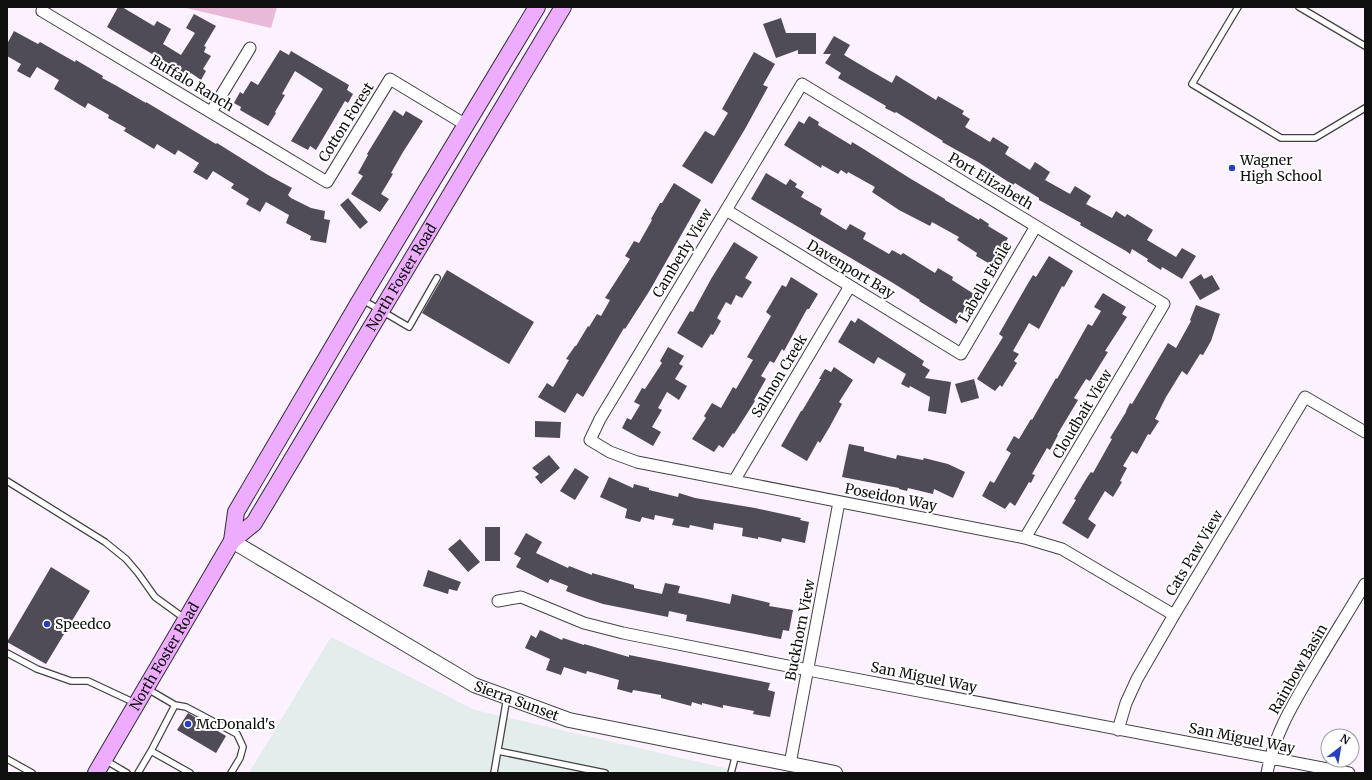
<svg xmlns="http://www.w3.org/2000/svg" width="1372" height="780" font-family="Merriweather,serif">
<rect width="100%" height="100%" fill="#fbf1ff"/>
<!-- industrial -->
<path fill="#e3edeb" d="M 331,637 L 475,710 L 746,773 L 249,773 Z"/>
<!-- green -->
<path fill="#e9bad7" d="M 182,7 L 277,7 L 271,28 Z"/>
<!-- building -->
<path fill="#4f4b57" d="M 118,7 L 122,7 L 154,26 L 157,21 L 171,29 L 163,44 L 181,55 L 195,33 L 186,28 L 194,14 L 216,26 L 204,46 L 206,47 L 204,52 L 211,56 L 203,69 L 206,71 L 201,80 L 191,73 L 188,77 L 163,62 L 164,61 L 107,27 Z
M 781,18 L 786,33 L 816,33 L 816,54 L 798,54 L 798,50 L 776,58 L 763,24 Z
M 14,31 L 38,44 L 40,42 L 75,62 L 76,60 L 103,76 L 102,78 L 115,85 L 146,103 L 146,102 L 216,144 L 217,143 L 268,175 L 292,188 L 288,195 L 291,198 L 311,208 L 325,211 L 324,219 L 330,220 L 326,243 L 310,240 L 311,236 L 286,223 L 289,215 L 266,202 L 260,212 L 246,204 L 249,199 L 231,188 L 234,184 L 213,171 L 207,180 L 193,172 L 199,163 L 178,150 L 175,155 L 157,144 L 154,149 L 124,131 L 126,128 L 108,118 L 109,115 L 88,103 L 85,108 L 72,100 L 54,89 L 59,80 L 37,67 L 30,78 L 17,71 L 21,64 L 7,56 L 7,44 Z
M 834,36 L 850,45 L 844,55 L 871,71 L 892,83 L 896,75 L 936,100 L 938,96 L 964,111 L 962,114 L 970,119 L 965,127 L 990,142 L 993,137 L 1009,147 L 1005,154 L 1030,170 L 1035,162 L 1050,172 L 1045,180 L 1070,194 L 1075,186 L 1091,196 L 1086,204 L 1112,218 L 1116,211 L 1125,217 L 1127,214 L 1153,230 L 1147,240 L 1176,257 L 1182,248 L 1196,256 L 1182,279 L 1162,267 L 1161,270 L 1147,261 L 1148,259 L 1132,249 L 1130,254 L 1126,251 L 1080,225 L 1081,223 L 1039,200 L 1039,198 L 1015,183 L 1013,185 L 978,162 L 942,142 L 943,141 L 896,112 L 895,113 L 885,108 L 886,106 L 838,78 L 841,73 L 825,63 L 831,54 L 823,54 Z
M 280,50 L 289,55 L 291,51 L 349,85 L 347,90 L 353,94 L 348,103 L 345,101 L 316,150 L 310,146 L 308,150 L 291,141 L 323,89 L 295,71 L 282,94 L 285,95 L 275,112 L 276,113 L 268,126 L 240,110 L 241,107 L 234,103 L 240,92 L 243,94 L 251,81 L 258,85 Z
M 754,52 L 775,64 L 763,85 L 768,87 L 745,129 L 712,184 L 682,166 L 705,131 L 714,136 L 728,113 L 722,109 Z
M 394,110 L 403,116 L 406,111 L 423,121 L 403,152 L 391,173 L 393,174 L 381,194 L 389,199 L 380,212 L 351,194 L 363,176 L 358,173 L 368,155 L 367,154 Z
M 809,116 L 819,122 L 818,125 L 851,145 L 852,142 L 862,148 L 911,179 L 945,199 L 945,200 L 979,220 L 980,218 L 989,224 L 988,226 L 1008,238 L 992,265 L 976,256 L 977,253 L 957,240 L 959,237 L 932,222 L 930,226 L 899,210 L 872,192 L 875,187 L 848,172 L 847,174 L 841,170 L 838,174 L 822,165 L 821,168 L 784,145 L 799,121 L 804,124 Z
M 766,173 L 786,185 L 790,179 L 797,184 L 795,187 L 804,192 L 801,197 L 822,209 L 820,214 L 846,230 L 850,224 L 866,233 L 863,239 L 889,254 L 892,250 L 901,255 L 903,253 L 935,273 L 938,268 L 953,277 L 952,280 L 974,294 L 956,324 L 919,301 L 920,300 L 893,283 L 751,199 Z
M 674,183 L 701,200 L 650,290 L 625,329 L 624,328 L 583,397 L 577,393 L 565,413 L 538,397 L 547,383 L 553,387 L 569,360 L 566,359 L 575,346 L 576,346 L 588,326 L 589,327 L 597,314 L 601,316 L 610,300 L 605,298 L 630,259 L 625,256 L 634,241 L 639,243 L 652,220 L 651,219 L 660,203 L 662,203 Z
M 348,198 L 368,222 L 360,229 L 340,205 Z
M 734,242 L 758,257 L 745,278 L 752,282 L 742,298 L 736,295 L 731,305 L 726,302 L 717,318 L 721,321 L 713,335 L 711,334 L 702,348 L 677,333 L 690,311 L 693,312 L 711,279 Z
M 1049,256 L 1073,271 L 1064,287 L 1062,286 L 1039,329 L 1029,323 L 1013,351 L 1019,354 L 1014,361 L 1017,363 L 1002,387 L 1000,385 L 995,391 L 977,379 L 1003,337 L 999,334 L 1027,285 L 1033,275 L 1036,277 Z
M 447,270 L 534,322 L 509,364 L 422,313 Z
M 1201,274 L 1204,279 L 1212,275 L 1220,289 L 1200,300 L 1189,282 Z
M 791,277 L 818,294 L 809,309 L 807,309 L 784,351 L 782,349 L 774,363 L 770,361 L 761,376 L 766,379 L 754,400 L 755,401 L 734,434 L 733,433 L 723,448 L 719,445 L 714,452 L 692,439 L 706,418 L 704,416 L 712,403 L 721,408 L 733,387 L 736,389 L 753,360 L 747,357 L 771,316 L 766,312 L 782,285 L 786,287 Z
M 1103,293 L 1126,307 L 1122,314 L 1127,317 L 1105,351 L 1108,352 L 1090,381 L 1086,379 L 1074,398 L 1078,400 L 1057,435 L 1058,435 L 1050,450 L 1047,448 L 1032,474 L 1035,475 L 1031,483 L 1029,482 L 1015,506 L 1010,502 L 1005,509 L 982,496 L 990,481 L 994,483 L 1011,453 L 1006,450 L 1014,436 L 1019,439 L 1031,419 L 1032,420 L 1056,378 L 1057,379 L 1088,324 L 1092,326 L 1101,311 L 1094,307 Z
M 1196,305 L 1220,314 L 1211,341 L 1203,355 L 1200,354 L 1187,375 L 1182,371 L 1166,397 L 1155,419 L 1159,421 L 1150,435 L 1148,434 L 1137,454 L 1132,451 L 1123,466 L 1127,468 L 1120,481 L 1122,482 L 1113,497 L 1105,491 L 1088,519 L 1096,525 L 1088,539 L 1062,523 L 1076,500 L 1074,499 L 1088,476 L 1091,472 L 1093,473 L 1112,439 L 1110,438 L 1126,412 L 1126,411 L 1130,403 L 1132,404 L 1168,343 L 1176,348 L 1191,321 L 1190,320 Z
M 858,318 L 924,361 L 922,365 L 930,370 L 925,378 L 951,382 L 946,414 L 928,411 L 930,397 L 910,386 L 909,388 L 901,384 L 906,374 L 878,357 L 874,364 L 838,342 L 851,320 L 855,323 Z
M 668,347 L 684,356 L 679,364 L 683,366 L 675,379 L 687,386 L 679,400 L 667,392 L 658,408 L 662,410 L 652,427 L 661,432 L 653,446 L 622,428 L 627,418 L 631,420 L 640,405 L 634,402 L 642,388 L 645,389 L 662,363 L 660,361 Z
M 834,367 L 853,380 L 839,402 L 842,404 L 829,428 L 820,443 L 818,441 L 807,461 L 781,446 L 801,411 L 802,411 L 821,379 L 819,379 L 825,369 L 831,372 Z
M 974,379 L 979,398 L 961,403 L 955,384 Z
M 535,421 L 561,422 L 560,438 L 535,437 Z
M 849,444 L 864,447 L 864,451 L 896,459 L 897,455 L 923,460 L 924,458 L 948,464 L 965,472 L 953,498 L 934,489 L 933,494 L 908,488 L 907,491 L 899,489 L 899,488 L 842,477 Z
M 549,455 L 560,468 L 541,484 L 535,477 L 539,474 L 532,468 Z
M 575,468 L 589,477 L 575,500 L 560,491 Z
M 609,477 L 633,488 L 634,484 L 649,488 L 649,490 L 678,497 L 679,493 L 695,498 L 755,508 L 801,518 L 800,520 L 809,522 L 805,543 L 782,538 L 781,542 L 758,537 L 758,539 L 742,536 L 743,528 L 714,523 L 713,530 L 690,525 L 689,528 L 672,525 L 674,519 L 655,515 L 654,520 L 642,517 L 640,522 L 625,518 L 627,509 L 600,497 Z
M 485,527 L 500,527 L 500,561 L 485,561 Z
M 526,533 L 542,542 L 536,553 L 568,568 L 569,566 L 592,575 L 592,573 L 634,585 L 634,588 L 662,594 L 665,583 L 680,586 L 678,593 L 707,599 L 730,604 L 732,594 L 770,603 L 769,606 L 793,610 L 789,631 L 783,630 L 781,639 L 686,621 L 687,615 L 669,611 L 668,617 L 603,604 L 579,596 L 566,591 L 568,586 L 550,579 L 548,583 L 516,567 L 521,558 L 514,554 Z
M 460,539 L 480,562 L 468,572 L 448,549 Z
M 51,567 L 90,591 L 46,664 L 7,642 Z
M 428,570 L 461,582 L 457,591 L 449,589 L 448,594 L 423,586 Z
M 540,630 L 562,640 L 563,638 L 584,645 L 584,644 L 629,657 L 629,655 L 770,683 L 768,690 L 775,692 L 770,717 L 753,714 L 754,711 L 723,705 L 723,708 L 702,703 L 702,705 L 692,702 L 691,706 L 661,698 L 661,695 L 633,690 L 632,693 L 617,689 L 619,680 L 587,671 L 586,674 L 564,667 L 561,675 L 546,670 L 550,659 L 525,648 L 531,635 L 536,638 Z
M 188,713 L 226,736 L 216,753 L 177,730 Z"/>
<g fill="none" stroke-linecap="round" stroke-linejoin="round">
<!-- service casing -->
<g stroke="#424242" stroke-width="8">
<path id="service" d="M 1238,7 L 1192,84 L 1281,138 L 1315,138 L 1365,108
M 1299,7 L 1365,46
M 363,300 L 409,327 L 437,278
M 7,481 L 105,542 L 126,559 L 138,573 L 155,597 L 184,618
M 7,653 L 37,669 L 71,681 L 88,681 L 135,703
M 146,688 L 175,705 L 186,707 L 237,734 L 243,747 L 240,758 L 231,773
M 175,705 L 151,751 L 190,773
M 498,751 L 605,773
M 7,759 L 32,773
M 105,760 L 127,773
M 138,773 L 151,751
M 494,773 L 507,697
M 731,773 L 736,754"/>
</g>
<!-- minor casing -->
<g stroke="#424242" stroke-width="13">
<path id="minor" d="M 43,7 L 42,11 L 327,182 L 390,79 L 466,125
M 211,112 L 250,48
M 726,210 L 961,354 L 1036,226
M 734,481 L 850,286
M 1025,538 L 1164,304 L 802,84 L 600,419 L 590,440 L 610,452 L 637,462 L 1025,538 L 1062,549 L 1174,615
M 498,601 L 521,597 L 584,623 L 623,633 L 808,670 L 1349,773
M 1118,730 L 1126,703 L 1137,679 L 1174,615 L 1305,397 L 1365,432
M 790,764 L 839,502
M 1267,773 C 1275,731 1295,701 1316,665 C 1332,638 1349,611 1365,584"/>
</g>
<!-- tertiary casing -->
<g stroke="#424242" stroke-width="16">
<g id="tertiary">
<path id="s1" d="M 232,541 L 474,685 L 569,720 L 835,773"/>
</g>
</g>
<!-- secondary casing -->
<g stroke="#313131" stroke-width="18">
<g id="secondary">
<path d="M 232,541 L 236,512 L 361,299 L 537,7"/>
<path id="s2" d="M 96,773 L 232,541 L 254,523 L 563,7"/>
</g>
</g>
<!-- service -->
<use href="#service" stroke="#fff" stroke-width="5.5"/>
<!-- minor -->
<use href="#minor" stroke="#fff" stroke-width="11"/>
<!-- tertiary -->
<use href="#tertiary" stroke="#fff" stroke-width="14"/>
<!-- secondary -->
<use href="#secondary" stroke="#edacfe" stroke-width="16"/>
</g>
<!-- markers -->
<g fill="#273ebe" stroke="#fff" stroke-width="1.5">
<circle cx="1232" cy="168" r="4"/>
<circle cx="47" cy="624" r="4"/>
<circle cx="188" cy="724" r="4"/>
</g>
<g text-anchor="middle" stroke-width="4" stroke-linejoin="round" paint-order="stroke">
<!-- street labels -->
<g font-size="14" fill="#0f0f0f" stroke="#fff">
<text transform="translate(192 83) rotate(31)" y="5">Buffalo Ranch</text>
<text transform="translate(346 122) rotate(-58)" y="5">Cotton Forest</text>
<text transform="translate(991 181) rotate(31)" y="5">Port Elizabeth</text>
<text transform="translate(682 253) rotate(-59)" y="5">Camberly View</text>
<text transform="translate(851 269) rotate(31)" y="5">Davenport Bay</text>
<text dy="5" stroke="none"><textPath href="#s2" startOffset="584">North Foster Road</textPath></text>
<text transform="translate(985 282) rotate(-60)" y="5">Labelle Etoile</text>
<text transform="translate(779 376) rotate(-59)" y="5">Salmon Creek</text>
<text transform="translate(1082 414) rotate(-59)" y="5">Cloudbait View</text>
<text transform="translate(891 497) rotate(11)" y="5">Poseidon Way</text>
<text transform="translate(1194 553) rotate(-59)" y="5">Cats Paw View</text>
<text transform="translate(800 630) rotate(-79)" y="5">Buckhorn View</text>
<text dy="5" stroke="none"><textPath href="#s2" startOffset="135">North Foster Road</textPath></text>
<text transform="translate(1298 669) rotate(-60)" y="5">Rainbow Basin</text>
<text transform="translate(924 677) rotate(11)" y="5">San Miguel Way</text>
<text dy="5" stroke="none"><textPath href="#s1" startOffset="327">Sierra Sunset</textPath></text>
<text transform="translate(1242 738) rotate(11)" y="5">San Miguel Way</text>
</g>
<!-- poi labels -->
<g font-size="14" fill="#0f0f0f" stroke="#fff" text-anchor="start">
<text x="1240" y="165">Wagner<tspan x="1240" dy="16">High School</tspan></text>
<text x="55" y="629">Speedco</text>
<text x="196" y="729">McDonald's</text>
</g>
</g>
<!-- border -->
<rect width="1372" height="780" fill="none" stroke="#0f0f0f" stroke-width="16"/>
<!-- north arrow -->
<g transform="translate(1340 748) rotate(31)"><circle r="19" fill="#ffffff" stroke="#9f9f9f"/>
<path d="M0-3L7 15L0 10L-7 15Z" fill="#273ebe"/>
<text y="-6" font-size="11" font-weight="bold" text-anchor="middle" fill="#0f0f0f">N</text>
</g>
</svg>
